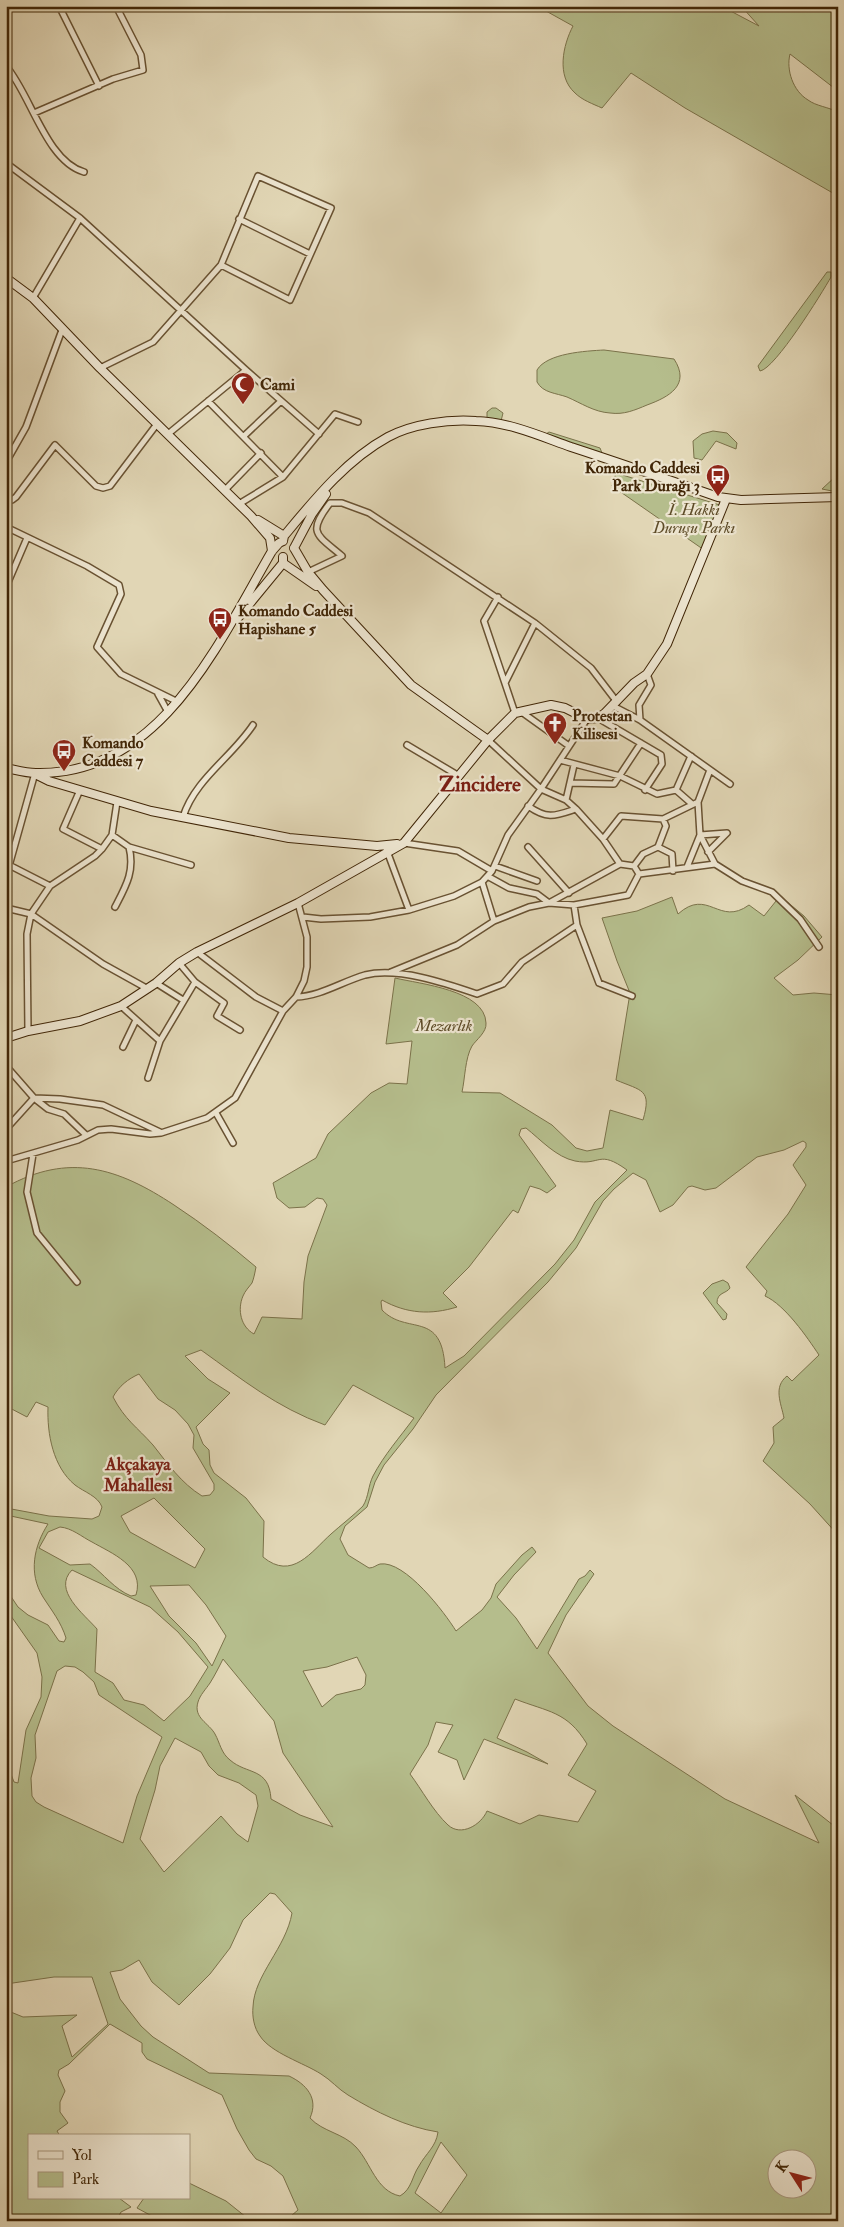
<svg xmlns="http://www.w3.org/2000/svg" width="844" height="2227" font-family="'IM FELL Double Pica',serif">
<rect width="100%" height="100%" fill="#e1d6b5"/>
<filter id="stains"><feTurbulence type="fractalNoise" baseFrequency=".004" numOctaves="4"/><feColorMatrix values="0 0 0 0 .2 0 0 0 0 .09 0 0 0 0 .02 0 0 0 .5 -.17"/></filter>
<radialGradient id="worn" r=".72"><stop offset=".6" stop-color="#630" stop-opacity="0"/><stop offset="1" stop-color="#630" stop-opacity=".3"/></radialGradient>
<!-- green -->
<path fill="#b5bd8c" stroke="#7b724a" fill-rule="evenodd" d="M 537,6 L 721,6 L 759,26 L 741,6 L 838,6 L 838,91 L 790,54 C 786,70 793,91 808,100 C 816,106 828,107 838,112 L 838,196 L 685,108 L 631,73 L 602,108 C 593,104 582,100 575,93 C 556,76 563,45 573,26 Z
M 827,272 L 831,272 L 831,277 C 822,293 775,369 760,371 L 758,366 Z
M 604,350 L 674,359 C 691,385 669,397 647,405 C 635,410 624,415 610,413 C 594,412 581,403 567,397 C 556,393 543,393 537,382 L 537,370 C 547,353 586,351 604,350 Z
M 492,408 L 496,408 L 503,413 L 501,421 L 487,418 L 487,412 Z
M 713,431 L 727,433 L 737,443 L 736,449 L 716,441 L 702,460 L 694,458 L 693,441 L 702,434 Z
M 549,432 L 600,448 L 602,453 L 601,455 L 546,434 Z
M 616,473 L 723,506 L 707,552 L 612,486 Z
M 838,474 L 837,492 L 822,489 L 836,476 Z
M 780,896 L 804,916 L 822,937 L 798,960 L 774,978 L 793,995 L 814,993 L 838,995 L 838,1535 L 810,1504 L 763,1461 L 774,1443 L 773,1427 L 784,1418 C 781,1403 773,1387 787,1376 L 792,1381 L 819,1355 C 807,1337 785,1305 765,1296 L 767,1291 L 746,1267 L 788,1214 L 806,1185 L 793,1165 L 806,1147 L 806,1143 L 803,1141 L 784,1150 L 757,1157 L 716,1188 L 705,1190 L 692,1186 L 688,1187 L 673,1205 L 660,1212 L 646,1180 L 633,1173 L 614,1189 L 603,1201 L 576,1248 L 548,1282 L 436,1395 L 413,1429 L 384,1465 L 375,1482 L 367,1507 L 345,1526 L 340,1539 L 348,1555 L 369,1568 C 374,1568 376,1565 380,1564 C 405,1560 445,1613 456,1631 L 482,1610 L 491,1598 L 496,1584 L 522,1555 L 532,1547 L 536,1552 L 514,1575 L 497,1597 L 516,1618 L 537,1649 L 579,1579 L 585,1576 L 590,1570 L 594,1574 L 566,1615 L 548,1653 L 588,1706 L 613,1726 L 725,1799 L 819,1843 L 795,1795 L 838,1829 L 838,2221 L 305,2221 L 299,2217 L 294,2221 L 285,2221 L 298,2210 L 283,2176 L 271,2166 L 256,2159 L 249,2150 L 237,2129 L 222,2095 L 147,2059 L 142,2052 L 142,2043 L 110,2024 L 69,2064 L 59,2070 L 58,2075 L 65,2091 L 60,2102 L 60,2112 L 68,2123 L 57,2131 L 60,2136 L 29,2136 L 29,2198 L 119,2198 L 131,2207 L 121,2212 L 116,2221 L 6,2221 L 6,2010 L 23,2017 L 77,2015 L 62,2026 L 72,2057 L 108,2024 L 92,1977 L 54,1977 L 6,1984 L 6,1761 L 14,1782 L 18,1783 L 26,1730 L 41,1697 L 42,1677 L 37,1653 L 6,1609 L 6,1589 L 18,1607 L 28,1615 L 48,1625 L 59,1641 L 64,1642 L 66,1638 C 61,1622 52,1611 43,1597 C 28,1573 34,1546 48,1524 L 6,1515 L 6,1508 L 49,1516 L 92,1519 L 99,1516 L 102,1507 C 98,1496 84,1492 75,1485 C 53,1467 47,1434 48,1407 L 36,1402 L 27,1417 L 6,1406 L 6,1187 C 69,1152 118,1168 174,1205 C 203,1224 230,1245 256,1267 C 255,1272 254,1278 252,1283 C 249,1287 245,1291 243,1296 C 237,1310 241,1327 254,1334 L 262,1317 L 302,1319 L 304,1282 L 308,1256 L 327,1205 L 323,1199 L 317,1198 L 305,1207 L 289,1208 L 277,1198 L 273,1183 L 316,1158 L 328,1134 L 371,1093 L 389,1083 L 407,1084 L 412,1041 L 386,1044 L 395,978 C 420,984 485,990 486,1023 C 487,1032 476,1040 472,1046 C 465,1058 465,1079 462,1092 L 500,1093 L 552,1125 L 576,1148 L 587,1151 L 603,1148 L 610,1110 L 643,1120 C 652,1089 642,1091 616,1080 L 630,993 L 617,961 L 602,918 L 637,911 L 672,897 L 678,914 C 708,887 719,927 749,905 L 764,916 ZM 526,1128 C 541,1140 556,1157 575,1161 C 601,1166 598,1149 627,1170 L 595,1202 L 574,1240 L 555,1264 L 464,1356 L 445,1368 C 442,1309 407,1336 382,1310 L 381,1302 L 382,1300 C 407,1314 431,1315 457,1307 L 443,1293 L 469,1267 L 513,1210 L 518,1213 L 530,1186 L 540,1189 L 547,1193 L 556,1186 L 519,1135 L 521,1129 ZM 201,1350 C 243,1380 276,1407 325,1425 L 353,1385 L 414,1418 C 400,1437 384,1455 373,1476 C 368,1486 369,1496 363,1506 C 353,1516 341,1525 331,1534 C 311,1552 292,1581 263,1557 L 264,1521 L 246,1498 L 214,1473 L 210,1465 L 209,1450 L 203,1444 L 196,1427 L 230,1393 L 208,1379 L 185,1356 ZM 139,1374 L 158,1399 L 175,1410 L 188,1424 L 194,1435 L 193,1448 L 214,1484 L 214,1490 L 210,1495 L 202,1496 C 181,1483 168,1464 153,1445 C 137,1427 125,1420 113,1397 C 119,1386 128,1379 139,1374 ZM 154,1498 L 205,1549 L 195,1568 L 130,1532 L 121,1516 ZM 60,1527 C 72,1528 82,1537 92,1542 C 111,1553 145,1566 136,1595 L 131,1596 C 114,1589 104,1574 90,1564 L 70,1565 L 39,1548 L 48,1532 ZM 72,1570 L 150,1607 L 178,1632 L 208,1667 L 190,1696 L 164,1721 L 144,1705 L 124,1700 L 113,1683 L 95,1672 L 97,1629 C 84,1614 52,1590 72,1570 ZM 189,1585 L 206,1605 L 226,1636 L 212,1666 L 196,1643 L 169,1616 L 150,1586 ZM 357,1657 L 366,1675 L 365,1685 L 361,1689 L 336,1695 L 322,1707 L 303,1671 L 327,1667 ZM 223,1659 L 274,1721 L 283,1753 L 333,1827 L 300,1815 L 271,1799 C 269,1767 247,1775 230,1760 C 221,1753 220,1743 215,1734 C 209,1723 193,1718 198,1702 C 200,1695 206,1689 210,1683 C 215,1675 219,1667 223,1659 ZM 65,1666 L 75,1667 L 83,1672 L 94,1682 L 99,1695 L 162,1737 L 137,1796 L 123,1843 L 44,1807 L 36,1802 L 32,1796 L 31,1778 L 36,1758 L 35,1735 L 57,1671 ZM 515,1699 C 548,1712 567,1711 587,1744 L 568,1775 L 596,1791 L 578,1822 L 539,1815 L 520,1824 L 487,1811 C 481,1825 461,1837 448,1825 C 433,1811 422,1790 410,1774 L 428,1745 L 436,1722 L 453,1725 L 438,1752 L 457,1760 L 464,1780 L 484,1739 L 548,1764 L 527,1752 L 497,1738 ZM 175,1738 L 201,1752 L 209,1766 L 218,1775 L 239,1783 L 256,1795 L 258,1806 L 248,1842 L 237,1834 L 221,1816 L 164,1872 L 140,1839 L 155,1790 L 160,1766 ZM 270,1893 L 275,1894 L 292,1913 C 286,1948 254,1975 253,2007 C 252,2016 254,2028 260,2036 C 271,2053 304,2063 321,2074 C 331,2080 338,2089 348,2095 C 376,2112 406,2127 438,2132 C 436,2147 426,2153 419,2166 C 412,2176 412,2189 400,2196 C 376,2191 371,2163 356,2147 C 343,2133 323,2132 310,2118 C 319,2098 306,2084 289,2076 L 209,2073 L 153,2037 L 141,2026 L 120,1999 L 110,1972 L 122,1970 L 139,1960 L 152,1982 L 179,2005 L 210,1974 L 230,1948 L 243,1920 ZM 441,2142 L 467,2175 L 441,2213 L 415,2193 ZM 776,2160 L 806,2160 L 806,2190 L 776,2190 Z
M 723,1280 L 728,1283 L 730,1288 C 726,1294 717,1292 717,1303 L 727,1314 L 726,1319 L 723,1320 L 703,1293 L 712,1284 Z
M 189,2183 L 226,2201 L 251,2221 L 161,2221 L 137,2208 L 144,2198 L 189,2198 Z"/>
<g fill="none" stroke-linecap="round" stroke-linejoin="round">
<!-- street casing -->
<g stroke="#695232" stroke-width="8">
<path id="street" d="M 59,6 L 99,86
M 6,66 C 31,95 46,161 84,172
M 34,113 L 113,79 L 143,70 L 141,55 L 116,6
M 6,163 L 80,218 L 246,370 L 319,434
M 239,219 L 310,254
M 33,298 L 80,218
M 100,368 L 153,342 L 221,265 L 258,176 L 331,208 L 290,300 L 221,265
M 208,401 L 283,477
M 168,434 L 246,370
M 244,436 L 281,401
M 9,457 L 26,427 L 62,330
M 225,490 L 261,453
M 6,498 L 12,500 L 16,497 L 55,445 L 96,486 L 103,488 L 110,486 L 157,424
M 239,504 L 283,477 L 335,414 L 358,422
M 6,527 L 87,566 L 119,585 L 121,594 L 97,647 L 121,674 L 178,702
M 308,572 L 342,556 C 316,534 307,533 330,503 L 342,503 L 369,513 L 535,623 L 591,668 L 617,702
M 6,587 L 27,538
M 498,597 L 484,621 L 515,713
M 505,683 L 535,623
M 158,694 L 168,712
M 613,706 L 640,720 L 730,784
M 523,713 L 569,746
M 598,718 L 661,755 L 662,764 L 645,790
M 640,720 L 639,705 L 651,685 L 647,674
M 488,740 L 541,789 L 566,800 L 576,809 L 603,839 L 620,864
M 407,745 L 459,776
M 560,760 L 620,776 L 657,794 L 676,790 L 692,804
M 570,783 L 614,784 L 641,743
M 80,790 L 63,829 L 102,849
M 676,790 L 691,756
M 566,800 L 574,765
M 528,806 C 548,820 555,816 576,809
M 183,817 C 195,779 232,757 253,725
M 112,835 L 129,847 L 191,865
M 603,839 L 621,816 L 663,819 L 698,802
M 404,843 L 458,851 L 492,871
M 528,847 L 569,893
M 658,847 L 672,854 L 673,871
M 387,851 L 409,910
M 708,852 L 727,833 L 700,835 L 715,864
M 7,864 L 50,886
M 9,866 L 35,773
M 495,866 L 537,881
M 634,866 L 643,854 L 658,847 L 666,826 L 663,819
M 687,867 L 700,835 L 698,802 L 710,770
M 489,877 L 509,888 L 537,894 L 549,903 L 574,905 L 577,925 L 599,983 L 632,996
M 482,882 L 494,921
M 574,905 L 628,895 L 639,874
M 115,907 C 126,886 135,871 129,847
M 6,908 L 31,914 L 103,964 L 148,989
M 303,917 L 321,919 L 370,917 L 409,910 L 454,896 L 482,882 L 492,871 L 508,835 L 541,789 L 587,719
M 197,952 L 256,997 L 283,1011
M 179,963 L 195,982 L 224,1003 L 217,1016 L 240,1030
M 391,972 L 457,945 L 494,921 L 529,907 L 549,903 L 620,864 L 634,866 L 639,874 L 715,864 L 742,881 L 772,892 L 800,919 L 819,947
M 156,983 L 183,1000
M 296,997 C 321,996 341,982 365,975 C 398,967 445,983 477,994 L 503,984 L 522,962 L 577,925
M 121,1006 L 160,1041
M 28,1031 L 27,934 L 31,914 L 50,886 L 95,856 L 102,849 L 112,835 L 117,802
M 123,1047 L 136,1020
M 6,1066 L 34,1098 L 48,1109 L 64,1114 L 86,1135
M 148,1078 L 160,1041 L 195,982
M 216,1113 L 233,1143
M 6,1129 L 34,1098 L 60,1099 L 103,1105 L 160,1132
M 33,1154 L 27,1192 L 37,1233 L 77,1282
M 6,1161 L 78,1140 L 98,1130 L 111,1129 L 150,1134 L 161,1133 L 207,1118 L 235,1098 L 283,1011 L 296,997 L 304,981 L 307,967 L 307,937 L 298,903"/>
</g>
<!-- secondary casing -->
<g stroke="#412607" stroke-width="10">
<path id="secondary" d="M 6,278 L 33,298 L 100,368 L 251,516 L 270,538 L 272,551
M 258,520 L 284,536
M 283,541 L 284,536 C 314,500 346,460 388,437 C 412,424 448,419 476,421 C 509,422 540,436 571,447 C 620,463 669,480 718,497 L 741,500 L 838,497
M 294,548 L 308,572 L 323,590 L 411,685 L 488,740
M 294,548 L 312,514 L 326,494
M 283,563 L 316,586
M 237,619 L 283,563 L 283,557
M 6,768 C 16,770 26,773 36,773 C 161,776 219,642 272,551 L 279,543 L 283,541
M 35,774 L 49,781 L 151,811 L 289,838 L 377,846 L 397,844
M 6,1038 L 28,1031 L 80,1021 L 121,1006 L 156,983 L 179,963 L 197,952 L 298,903 L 404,843 L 488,740 L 515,713 L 551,705 L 565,708 L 587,719 L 598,718 L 605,713 L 634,683 L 647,674 L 667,644 L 726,499"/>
</g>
<!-- street -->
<use href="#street" stroke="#ece4cf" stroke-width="5"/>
<!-- secondary -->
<use href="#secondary" stroke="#ece4cf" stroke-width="8"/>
</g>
<!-- icons -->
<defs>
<g id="mosque-pin" transform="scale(1.25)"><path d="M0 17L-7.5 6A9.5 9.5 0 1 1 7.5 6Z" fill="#8f2418" stroke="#ece4cf"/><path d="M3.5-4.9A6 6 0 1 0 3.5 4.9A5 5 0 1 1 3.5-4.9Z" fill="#fff"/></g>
<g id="bus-pin" transform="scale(1.25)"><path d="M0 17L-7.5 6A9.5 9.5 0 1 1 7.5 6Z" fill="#8f2418" stroke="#ece4cf"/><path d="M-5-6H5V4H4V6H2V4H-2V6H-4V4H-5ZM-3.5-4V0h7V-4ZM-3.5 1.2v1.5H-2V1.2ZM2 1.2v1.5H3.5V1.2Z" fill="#fff"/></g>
<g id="church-pin" transform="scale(1.25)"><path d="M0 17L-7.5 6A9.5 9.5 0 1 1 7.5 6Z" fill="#8f2418" stroke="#ece4cf"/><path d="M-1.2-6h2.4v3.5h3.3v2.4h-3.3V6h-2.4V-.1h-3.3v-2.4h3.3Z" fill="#fff"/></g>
</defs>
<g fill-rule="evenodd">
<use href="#mosque-pin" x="243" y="384"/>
<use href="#bus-pin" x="718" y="476"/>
<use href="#bus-pin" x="220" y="619"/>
<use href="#church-pin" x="555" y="724"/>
<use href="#bus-pin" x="64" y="751"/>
</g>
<g text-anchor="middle" stroke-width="4.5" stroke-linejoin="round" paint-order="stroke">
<!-- poi labels -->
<g font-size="16" font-weight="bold" fill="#412607" stroke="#ece4cf" text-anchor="start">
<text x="260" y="390">Cami</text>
<text x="700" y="473" text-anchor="end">Komando Caddesi<tspan x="700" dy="18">Park Durağı 3</tspan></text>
<text x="238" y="616">Komando Caddesi<tspan x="238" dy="18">Hapishane 5</tspan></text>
<text x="572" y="721">Protestan<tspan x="572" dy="18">Kilisesi</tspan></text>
<text x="82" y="748">Komando<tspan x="82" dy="18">Caddesi 7</tspan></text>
</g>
<!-- park labels -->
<g font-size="16" font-style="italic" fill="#5e4c28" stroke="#ece4cf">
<text x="694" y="515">İ. Hakkı<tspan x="694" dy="18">Duruşu Parkı</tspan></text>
<text x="444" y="1031">Mezarlık</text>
</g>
<!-- neighbourhood labels -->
<g font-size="18" font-weight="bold" fill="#7a1f14" stroke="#ece4cf">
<text x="138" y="1470">Akçakaya<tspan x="138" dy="21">Mahallesi</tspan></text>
</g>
<!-- district labels -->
<g font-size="21" font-weight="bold" fill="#7a1f14" stroke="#ece4cf">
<text x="480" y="791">Zincidere</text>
</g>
</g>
<!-- margin -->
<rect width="844" height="2227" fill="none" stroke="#e1d6b5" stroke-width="25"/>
<rect x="8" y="8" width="829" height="2212" fill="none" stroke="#412607" stroke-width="2.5"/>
<rect x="12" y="12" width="819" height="2202" fill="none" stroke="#412607"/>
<!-- legend -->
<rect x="28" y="2134" width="162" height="65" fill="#ece4cf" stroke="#a8987f"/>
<rect x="38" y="2151" width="25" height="8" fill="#ece4cf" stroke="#a8987f"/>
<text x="72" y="2160" font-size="15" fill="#412607">Yol</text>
<rect x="38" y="2172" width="25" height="15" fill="#b5bd8c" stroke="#a8987f"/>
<text x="72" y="2184" font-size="15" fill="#412607">Park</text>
<!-- north arrow -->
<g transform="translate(792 2174) rotate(306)"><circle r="24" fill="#ece4cf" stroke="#a8987f"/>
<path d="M0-4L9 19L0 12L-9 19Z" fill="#8f2418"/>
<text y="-8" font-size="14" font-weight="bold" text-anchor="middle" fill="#412607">K</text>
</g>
<rect width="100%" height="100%" filter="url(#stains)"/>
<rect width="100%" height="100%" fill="url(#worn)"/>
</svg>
